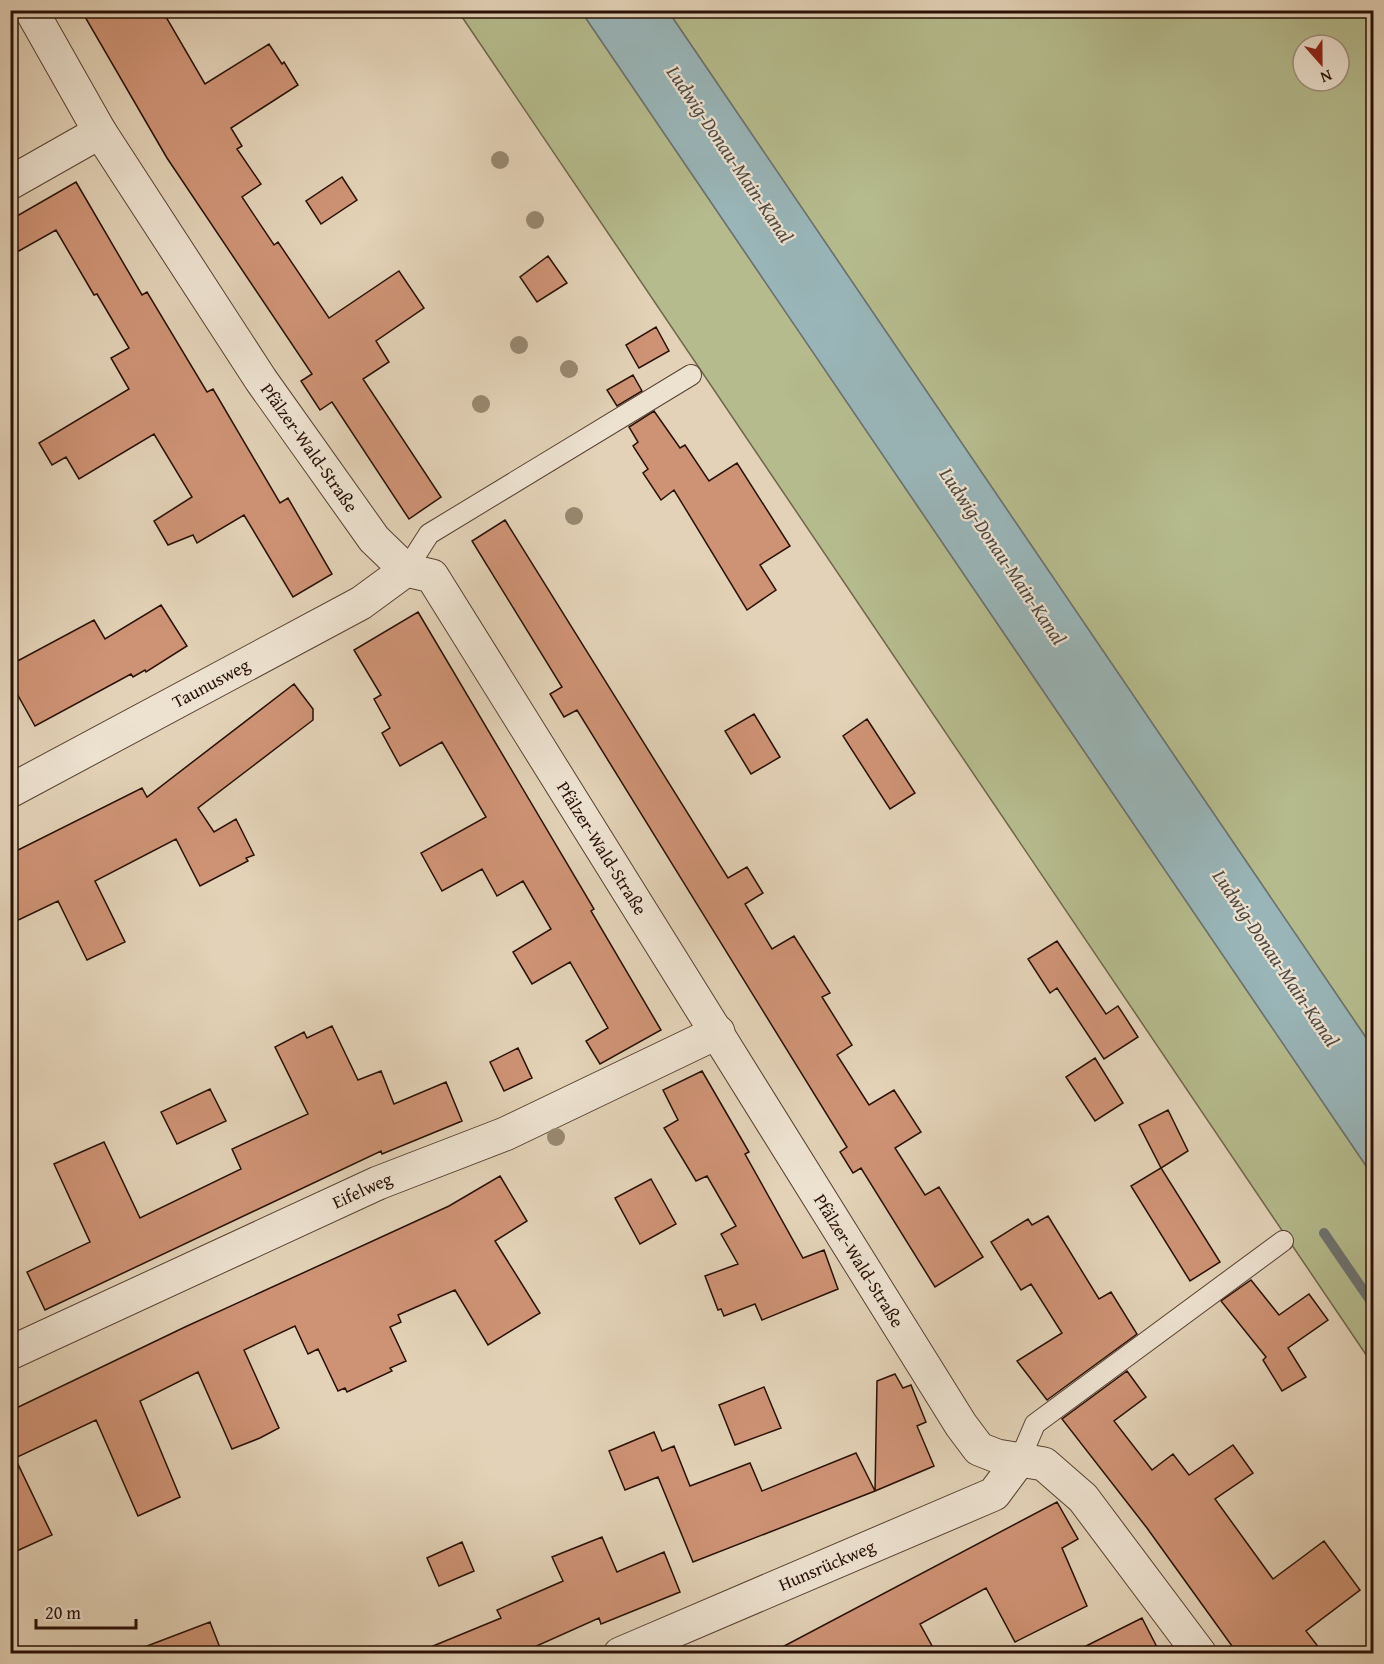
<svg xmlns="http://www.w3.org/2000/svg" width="1384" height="1664" font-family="'Gentium Book Plus',serif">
<rect width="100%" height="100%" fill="#e3d2b7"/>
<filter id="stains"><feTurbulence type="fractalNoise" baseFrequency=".00333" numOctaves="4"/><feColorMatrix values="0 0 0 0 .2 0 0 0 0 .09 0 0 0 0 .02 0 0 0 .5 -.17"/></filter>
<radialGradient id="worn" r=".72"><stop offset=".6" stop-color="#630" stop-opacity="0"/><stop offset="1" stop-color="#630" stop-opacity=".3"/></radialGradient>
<!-- green -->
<path fill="#b5bb8d" stroke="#6f664a" stroke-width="1.5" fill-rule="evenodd" d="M 458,11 L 581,11 L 1373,1176 L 1373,1365 Z
M 668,11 L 1373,11 L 1373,1048 ZM 1303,45 L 1339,45 L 1339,81 L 1303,81 Z"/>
<!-- water -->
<path fill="#99b5b8" stroke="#6c7371" stroke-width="1.5" d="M 581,11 L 668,11 L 1373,1048 L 1373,1176 Z"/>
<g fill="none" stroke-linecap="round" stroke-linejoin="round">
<!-- stream -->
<path stroke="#6c7371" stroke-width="10" d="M 1324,1233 L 1374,1306"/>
</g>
<!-- building -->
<path fill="#ce9375" stroke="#291006" stroke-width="1.5" d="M 81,10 L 162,10 L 205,84 L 269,44 L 282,64 L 284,62 L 298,85 L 231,128 L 242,146 L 237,149 L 261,184 L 242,197 L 274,245 L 278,242 L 329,318 L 399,271 L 424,308 L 376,341 L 389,362 L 363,379 L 441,497 L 409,519 L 332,402 L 320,410 L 301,381 L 312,374 L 167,158 Z
M 342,177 L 357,200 L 321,224 L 306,201 Z
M 76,182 L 142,295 L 147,292 L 207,392 L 213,389 L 280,503 L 288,498 L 332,574 L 293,597 L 244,515 L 197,543 L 193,535 L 168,545 L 154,521 L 192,497 L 154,434 L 79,479 L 66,457 L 52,465 L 39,443 L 129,389 L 111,358 L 129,348 L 97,294 L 94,295 L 56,230 L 10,256 L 10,220 Z
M 548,256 L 567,283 L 537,302 L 520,277 Z
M 656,327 L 669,351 L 639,368 L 626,345 Z
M 633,375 L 642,391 L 617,406 L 607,390 Z
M 654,411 L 680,448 L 685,445 L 709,481 L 737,463 L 790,546 L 760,565 L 776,590 L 747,610 L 674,490 L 661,500 L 643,473 L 648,469 L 633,446 L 638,442 L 629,427 Z
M 505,520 L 728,878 L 747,867 L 763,893 L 745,904 L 772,949 L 794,936 L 830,993 L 822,997 L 852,1045 L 837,1055 L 869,1105 L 894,1090 L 921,1132 L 895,1148 L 925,1195 L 939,1187 L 983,1257 L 935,1287 L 861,1168 L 853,1173 L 840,1152 L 847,1147 L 577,710 L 564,717 L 550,694 L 562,687 L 472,541 Z
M 161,605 L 187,646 L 146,672 L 145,670 L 133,677 L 131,674 L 35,726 L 10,681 L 10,665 L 94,620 L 105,639 Z
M 418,612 L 594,909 L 591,911 L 661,1030 L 600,1064 L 586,1041 L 608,1028 L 570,962 L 532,984 L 513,952 L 551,929 L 523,881 L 497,896 L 482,869 L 442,891 L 421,853 L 486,817 L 442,742 L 400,766 L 382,733 L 390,728 L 374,699 L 381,695 L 354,650 Z
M 294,684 L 313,709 L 313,720 L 198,808 L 214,832 L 236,819 L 254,855 L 246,858 L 248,861 L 200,886 L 176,839 L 95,881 L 125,942 L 87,960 L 58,901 L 10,924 L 10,854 L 142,788 L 147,797 Z
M 754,714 L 780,757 L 751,774 L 725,731 Z
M 867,719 L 915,793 L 890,809 L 843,736 Z
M 1057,941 L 1106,1014 L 1118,1006 L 1138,1037 L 1104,1059 L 1057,988 L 1050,993 L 1028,959 Z
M 332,1026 L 358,1080 L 381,1071 L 394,1104 L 446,1082 L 462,1121 L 382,1154 L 381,1151 L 45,1310 L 27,1272 L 90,1242 L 54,1164 L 104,1142 L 140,1218 L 241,1169 L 232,1149 L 308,1114 L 275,1047 L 304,1032 L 307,1038 Z
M 518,1048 L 532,1078 L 504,1091 L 490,1062 Z
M 1095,1058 L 1123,1103 L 1095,1121 L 1066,1077 Z
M 702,1071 L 749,1152 L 745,1154 L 803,1258 L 824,1250 L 838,1289 L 762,1320 L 755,1304 L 724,1316 L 721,1309 L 718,1310 L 705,1276 L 738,1264 L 721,1234 L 736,1226 L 707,1176 L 696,1181 L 664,1128 L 678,1120 L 663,1090 Z
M 210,1089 L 226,1121 L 177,1144 L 161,1112 Z
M 1168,1110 L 1188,1151 L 1161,1168 L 1220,1262 L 1190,1281 L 1131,1186 L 1161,1168 L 1139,1125 Z
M 500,1176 L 527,1221 L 495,1241 L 540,1313 L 488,1345 L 455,1290 L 398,1315 L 401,1322 L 390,1327 L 406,1361 L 390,1368 L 392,1371 L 347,1392 L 345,1388 L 338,1391 L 318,1349 L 308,1354 L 295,1326 L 244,1350 L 279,1428 L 260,1438 L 232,1449 L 198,1372 L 140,1401 L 180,1497 L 138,1516 L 96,1420 L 15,1458 L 52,1535 L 10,1554 L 10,1411 L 185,1327 L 449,1206 Z
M 651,1179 L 676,1224 L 640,1244 L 615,1198 Z
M 1048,1216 L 1099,1299 L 1111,1292 L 1137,1334 L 1047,1400 L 1017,1361 L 1062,1333 L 1031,1284 L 1021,1290 L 991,1242 L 1028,1219 L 1032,1225 Z
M 1251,1280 L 1279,1315 L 1309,1294 L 1328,1320 L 1288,1348 L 1306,1377 L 1282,1391 L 1263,1360 L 1266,1357 L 1221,1301 Z
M 1127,1371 L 1146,1397 L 1114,1421 L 1152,1470 L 1173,1454 L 1189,1475 L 1233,1445 L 1253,1473 L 1215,1499 L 1273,1579 L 1324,1541 L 1360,1590 L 1306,1631 L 1323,1653 L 1237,1653 L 1147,1528 L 1062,1419 Z
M 895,1374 L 903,1388 L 911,1385 L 926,1422 L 917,1426 L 934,1466 L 875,1491 L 877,1381 Z
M 764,1387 L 781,1428 L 735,1445 L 719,1405 Z
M 654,1432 L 662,1451 L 674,1446 L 690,1486 L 750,1463 L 762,1491 L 856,1453 L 875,1491 L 693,1562 L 658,1477 L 625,1490 L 609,1451 Z
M 1057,1502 L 1078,1539 L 1062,1548 L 1087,1606 L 1015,1642 L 986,1588 L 920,1624 L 936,1653 L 771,1653 Z
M 602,1537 L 617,1572 L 664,1552 L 680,1592 L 601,1624 L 599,1618 L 521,1653 L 416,1653 L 501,1618 L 497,1610 L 563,1581 L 552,1557 Z
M 462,1542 L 474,1571 L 439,1586 L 427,1558 Z
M 1142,1618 L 1160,1653 L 1072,1653 Z
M 210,1622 L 222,1653 L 135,1653 L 134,1651 Z"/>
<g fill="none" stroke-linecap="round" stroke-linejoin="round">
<!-- lane casing -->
<g stroke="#584032" stroke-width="22">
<path id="lane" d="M 406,570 L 429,534 L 691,375
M 1020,1459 L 1035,1424 L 1283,1241"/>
</g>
<!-- street casing -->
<g stroke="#584032" stroke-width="35">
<g id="street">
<path id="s1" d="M 31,10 L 100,132 L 261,380 L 374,539 L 406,570 L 432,576 L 961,1425 L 979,1449 L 997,1456 L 1044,1464 L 1083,1498 L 1200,1654"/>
<path d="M 10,183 L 100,132"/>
<path id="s2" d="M 10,791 L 361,603 L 406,570"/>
<path id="s3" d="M 10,1353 L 378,1183 L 505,1134 L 718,1032"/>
<path id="s4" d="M 620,1654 L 994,1494 L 1020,1459"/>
</g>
</g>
<!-- lane -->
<use href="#lane" stroke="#ede2d0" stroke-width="20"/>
<!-- street -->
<use href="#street" stroke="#ede2d0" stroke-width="33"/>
</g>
<!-- trees -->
<g fill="#988870">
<circle cx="500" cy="160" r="9"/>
<circle cx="535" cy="220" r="9"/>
<circle cx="519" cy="345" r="9"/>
<circle cx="569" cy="369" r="9"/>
<circle cx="481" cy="404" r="9"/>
<circle cx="574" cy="516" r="9"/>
<circle cx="556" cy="1137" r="9"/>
</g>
<g text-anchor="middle" stroke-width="4.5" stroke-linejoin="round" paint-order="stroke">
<!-- street labels -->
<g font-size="18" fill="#291006" stroke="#ede2d0">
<text dy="6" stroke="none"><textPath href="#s1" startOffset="519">Pfälzer-Wald-Straße</textPath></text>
<text dy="6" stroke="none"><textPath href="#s2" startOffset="228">Taunusweg</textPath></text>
<text dy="6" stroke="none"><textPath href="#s1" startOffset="1023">Pfälzer-Wald-Straße</textPath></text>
<text dy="6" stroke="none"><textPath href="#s3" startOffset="388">Eifelweg</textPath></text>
<text dy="6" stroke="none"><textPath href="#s1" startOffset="1509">Pfälzer-Wald-Straße</textPath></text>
<text dy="6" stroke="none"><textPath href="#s4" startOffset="225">Hunsrückweg</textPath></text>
</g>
<!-- water labels -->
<g font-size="20" font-style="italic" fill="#504a44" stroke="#ede2d0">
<text transform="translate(730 154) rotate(56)" y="7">Ludwig-Donau-Main-Kanal</text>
<text transform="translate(1003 556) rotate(56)" y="7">Ludwig-Donau-Main-Kanal</text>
<text transform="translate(1276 958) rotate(56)" y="7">Ludwig-Donau-Main-Kanal</text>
</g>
</g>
<!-- margin -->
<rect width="1384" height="1664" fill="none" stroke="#e3d2b7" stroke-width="36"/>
<rect x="12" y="12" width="1360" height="1640" fill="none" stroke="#291006" stroke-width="3"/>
<rect x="18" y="18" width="1348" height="1628" fill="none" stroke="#291006" stroke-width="1.5"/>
<!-- north arrow -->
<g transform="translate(1321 63) rotate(159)"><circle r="28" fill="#ede2d0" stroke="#9f8e7f" stroke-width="1.5"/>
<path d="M0-4.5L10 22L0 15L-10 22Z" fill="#8f2418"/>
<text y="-9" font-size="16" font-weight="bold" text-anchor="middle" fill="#291006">N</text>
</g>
<!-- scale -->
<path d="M36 1619v9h100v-9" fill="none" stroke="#291006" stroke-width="3"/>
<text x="45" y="1619" font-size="18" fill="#291006" stroke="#ede2d0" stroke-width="4.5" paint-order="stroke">20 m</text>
<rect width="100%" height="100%" filter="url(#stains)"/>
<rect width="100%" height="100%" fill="url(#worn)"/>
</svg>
